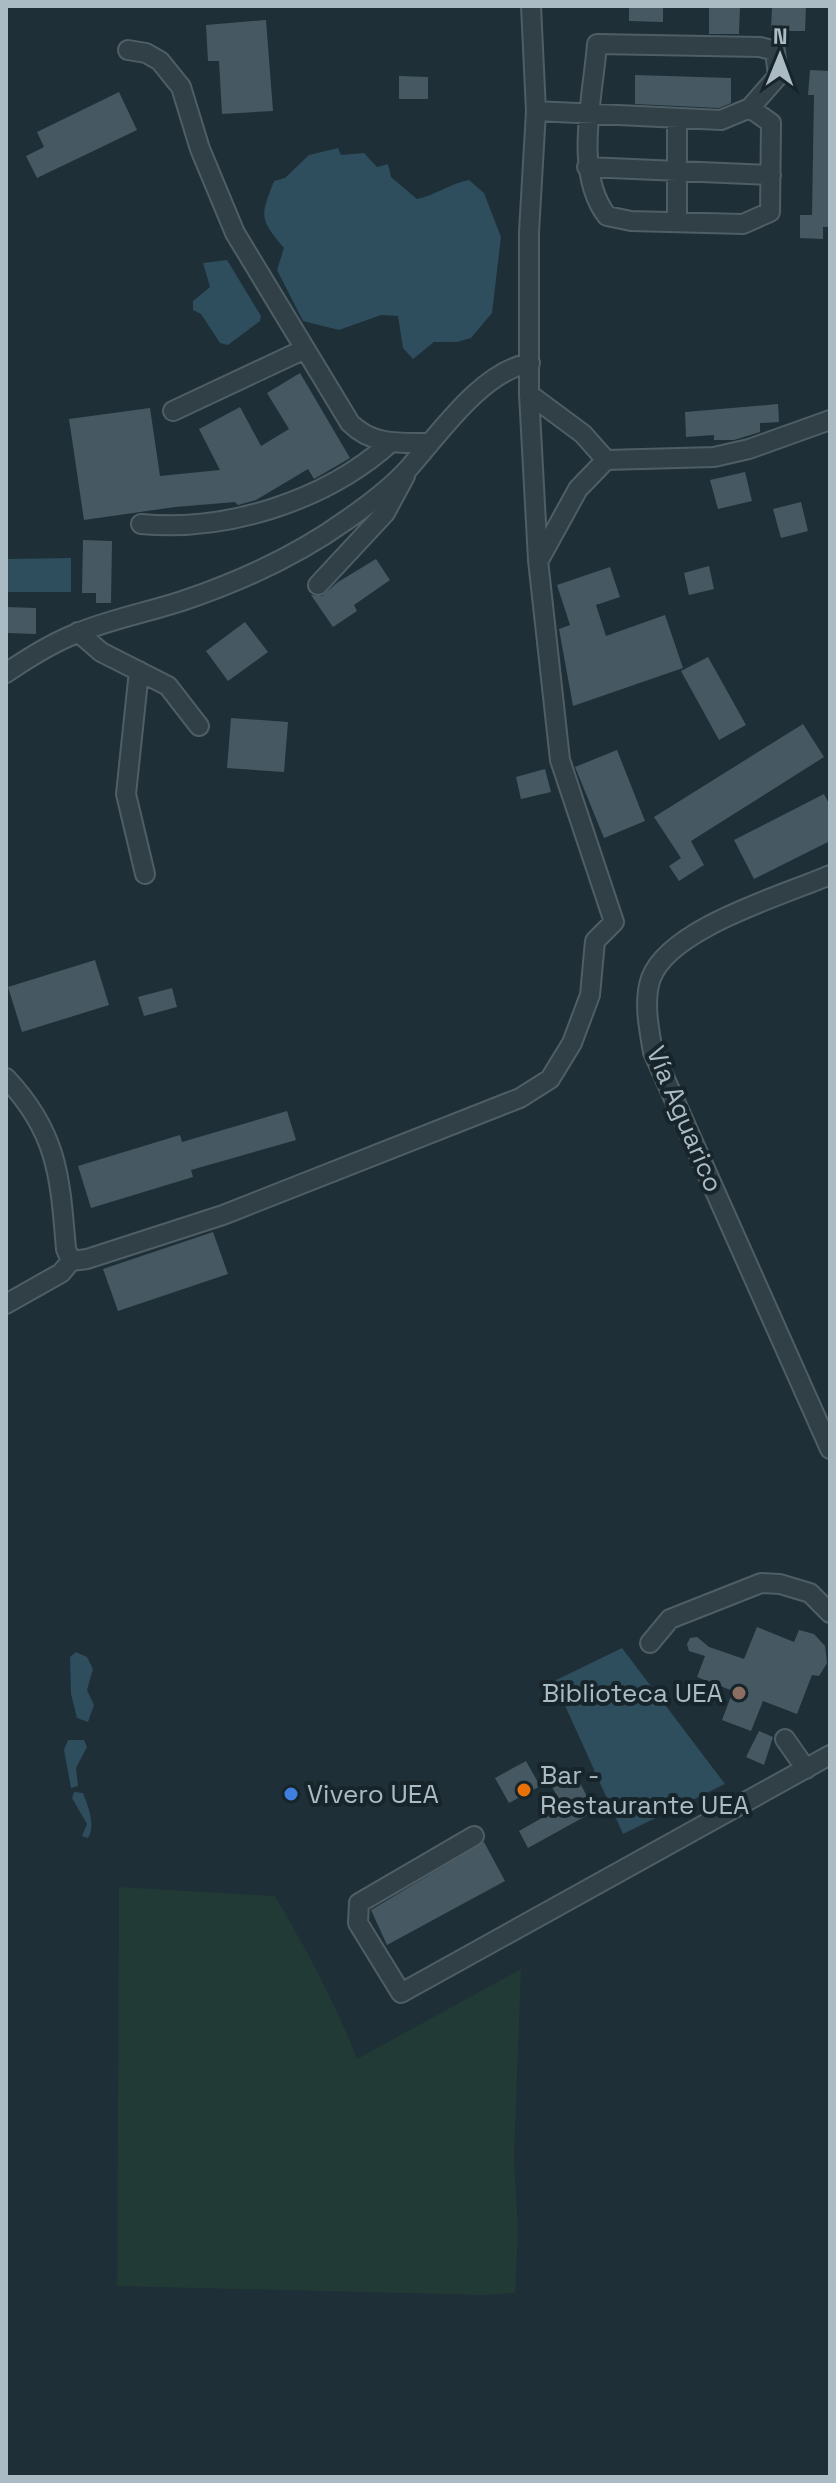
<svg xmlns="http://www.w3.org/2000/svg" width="836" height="2483" font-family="'Space Grotesk',sans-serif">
<rect width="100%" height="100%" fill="#1e2f37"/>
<!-- green -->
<path fill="#213a35" d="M 119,1887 L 275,1896 C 306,1949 335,2001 357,2059 L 521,1969 L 514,2157 L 518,2231 L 515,2293 L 484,2295 L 117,2286 Z"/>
<!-- water -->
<path fill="#2e4d5d" d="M 338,148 L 341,155 L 364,153 L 377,167 L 388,164 L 391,177 L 417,199 C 436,195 449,184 469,180 L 484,193 L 501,237 L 492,313 L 471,338 L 457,342 L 434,342 L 413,359 L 403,348 L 398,316 L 381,315 L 339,330 L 303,321 L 277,270 L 284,248 C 259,218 260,217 274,181 L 285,178 L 309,155 Z
M 227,260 L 261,316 L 260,321 L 228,345 L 220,343 L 201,314 L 193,310 L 193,301 L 210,287 L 203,263 Z
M 71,558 L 71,592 L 6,592 L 6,559 Z
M 622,1648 L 725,1784 L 623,1834 L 554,1681 Z
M 76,1652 L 87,1657 L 93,1669 L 87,1690 L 94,1705 L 88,1722 L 77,1718 L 71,1694 L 70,1657 Z
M 68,1740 L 84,1740 L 87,1747 L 76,1768 L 78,1786 L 71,1788 L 64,1750 Z
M 74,1792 L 83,1793 C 88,1806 96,1825 88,1838 L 82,1836 L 87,1824 L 72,1798 Z"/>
<!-- building -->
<path fill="#465963" d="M 629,6 L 663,6 L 663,22 L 629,21 Z
M 709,6 L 740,6 L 739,34 L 709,34 Z
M 772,6 L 806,6 L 805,31 L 771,31 Z
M 266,20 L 273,111 L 222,114 L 219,61 L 208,61 L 206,25 Z
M 810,70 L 830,71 L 830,227 L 823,227 L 823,239 L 800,238 L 800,215 L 812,215 L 814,95 L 808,95 Z
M 635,75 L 731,78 L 731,103 L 719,108 L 635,104 Z
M 399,76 L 428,77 L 428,99 L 399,99 Z
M 119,92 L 137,130 L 37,178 L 26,156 L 44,147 L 37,132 Z
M 300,373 L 350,458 L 314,479 L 308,469 L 256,500 L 238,505 L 235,502 L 175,507 L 84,520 L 69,419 L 150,408 L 160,476 L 220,470 L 199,429 L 240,407 L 261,446 L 289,429 L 267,393 Z
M 778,404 L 779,422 L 760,423 L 760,432 L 734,440 L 714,440 L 714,435 L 686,437 L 685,412 Z
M 745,472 L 752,501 L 718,509 L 710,480 Z
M 801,502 L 808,531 L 781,538 L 773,509 Z
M 83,540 L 112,541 L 111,603 L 96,603 L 96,593 L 82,593 Z
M 376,559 L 390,580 L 354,605 L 357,611 L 333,627 L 311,595 L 322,596 L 338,582 Z
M 709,566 L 714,589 L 689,595 L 684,573 Z
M 610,567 L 620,597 L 596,605 L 606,636 L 665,615 L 683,668 L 573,706 L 559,629 L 570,625 L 557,585 Z
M 6,607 L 36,608 L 36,634 L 6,633 Z
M 245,622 L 268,652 L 228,681 L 206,651 Z
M 708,657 L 746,725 L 719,740 L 681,671 Z
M 231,718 L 288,722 L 284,772 L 227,768 Z
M 803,724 L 824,757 L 691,841 L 704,865 L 679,881 L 669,866 L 681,858 L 654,817 Z
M 617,750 L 645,821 L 604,838 L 575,767 Z
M 545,769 L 551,792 L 521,799 L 516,777 Z
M 824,794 L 830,806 L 830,841 L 754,879 L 734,840 Z
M 95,960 L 109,1005 L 22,1032 L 8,987 Z
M 172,988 L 177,1007 L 144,1016 L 138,997 Z
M 287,1111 L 296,1140 L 191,1170 L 193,1177 L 91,1208 L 78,1166 L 180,1135 L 182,1142 Z
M 213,1232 L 228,1274 L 118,1311 L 103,1269 Z
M 757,1627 L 794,1642 L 799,1630 L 814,1634 L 825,1646 L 827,1663 L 819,1676 L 812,1675 L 797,1714 L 763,1701 L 751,1731 L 722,1720 L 733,1691 L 697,1677 L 705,1656 L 689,1651 L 687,1644 L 690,1638 L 697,1637 L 709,1647 L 744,1659 Z
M 759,1731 L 773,1737 L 764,1765 L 746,1757 Z
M 526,1761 L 540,1786 L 509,1803 L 495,1778 Z
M 575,1774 L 595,1811 L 528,1848 L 519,1831 L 563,1806 L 552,1787 Z
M 484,1842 L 505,1881 L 387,1945 L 371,1910 Z"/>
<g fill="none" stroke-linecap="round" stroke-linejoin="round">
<!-- minor casing -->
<g stroke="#4f5e65" stroke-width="22">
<path id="minor" d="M 128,50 L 146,53 L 160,61 L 181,87 L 200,149 L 235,233 L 350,423 C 372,445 398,443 427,443
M 536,111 L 721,120 L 750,108 L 778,76 L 775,51 L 760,47 L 597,44 C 593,97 573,172 607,216 L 631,221 L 743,224 L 770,212 L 771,123 L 750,108
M 587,167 L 771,175
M 677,222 L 677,118
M 529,394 L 583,434 L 606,460 L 714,457 L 749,449 L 830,420
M 173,411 L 305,349
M 141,524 C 227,532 325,501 390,443
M 539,560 L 578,489 L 606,460
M 318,585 L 385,513 L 405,476
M 78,632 L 101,652 L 168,686 L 199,726
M 139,671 L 126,794 L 145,874
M 6,673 C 28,658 50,644 75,634 C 110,619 149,612 185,600 C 244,580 298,555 348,519 C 368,505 392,487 409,468 C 440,433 482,371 530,363
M 830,875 C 781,896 670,928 651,978 C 643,1001 649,1029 653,1052 L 830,1449
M 6,1078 C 58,1133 60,1177 66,1249 L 71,1261 L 87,1259 L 223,1215 L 520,1098 L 550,1079 L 572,1043 L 590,995 L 595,941 L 614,922 L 560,760 L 538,560 L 529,394 L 529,232 L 536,111 L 531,6
M 6,1304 L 61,1273 L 71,1261
M 650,1643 L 670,1619 L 761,1583 L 780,1584 L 810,1593 L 830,1613
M 785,1739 L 806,1769
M 474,1836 L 359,1903 L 358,1923 L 401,1993 L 830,1755"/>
</g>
<!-- minor -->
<use href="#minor" stroke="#314047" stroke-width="18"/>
</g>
<!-- markers -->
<circle fill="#8d6e63" stroke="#17252b" stroke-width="3" cx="739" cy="1693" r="8"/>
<circle fill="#e8710a" stroke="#17252b" stroke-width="3" cx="524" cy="1790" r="8"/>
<circle fill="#3f7fe0" stroke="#17252b" stroke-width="3" cx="291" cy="1794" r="8"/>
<g text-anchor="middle" stroke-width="8" stroke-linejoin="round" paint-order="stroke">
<!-- street labels -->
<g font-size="26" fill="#abbbc4" stroke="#17252b">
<text transform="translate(685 1119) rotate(67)" y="9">Vía Aguarico</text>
</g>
<!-- poi labels -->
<g font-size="26" fill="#abbbc4" stroke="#17252b" text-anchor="start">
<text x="723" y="1702" text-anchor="end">Biblioteca UEA</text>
<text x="540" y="1784">Bar -<tspan x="540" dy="30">Restaurante UEA</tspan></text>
<text x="307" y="1803">Vivero UEA</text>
</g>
</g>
<!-- border -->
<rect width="836" height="2483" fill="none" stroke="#abbbc4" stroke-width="16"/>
<!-- north arrow -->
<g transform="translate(780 56) rotate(1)" stroke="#17252b" stroke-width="6" paint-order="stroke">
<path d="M0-6L14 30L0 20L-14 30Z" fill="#abbbc4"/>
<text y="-12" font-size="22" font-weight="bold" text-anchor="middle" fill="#abbbc4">N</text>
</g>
</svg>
